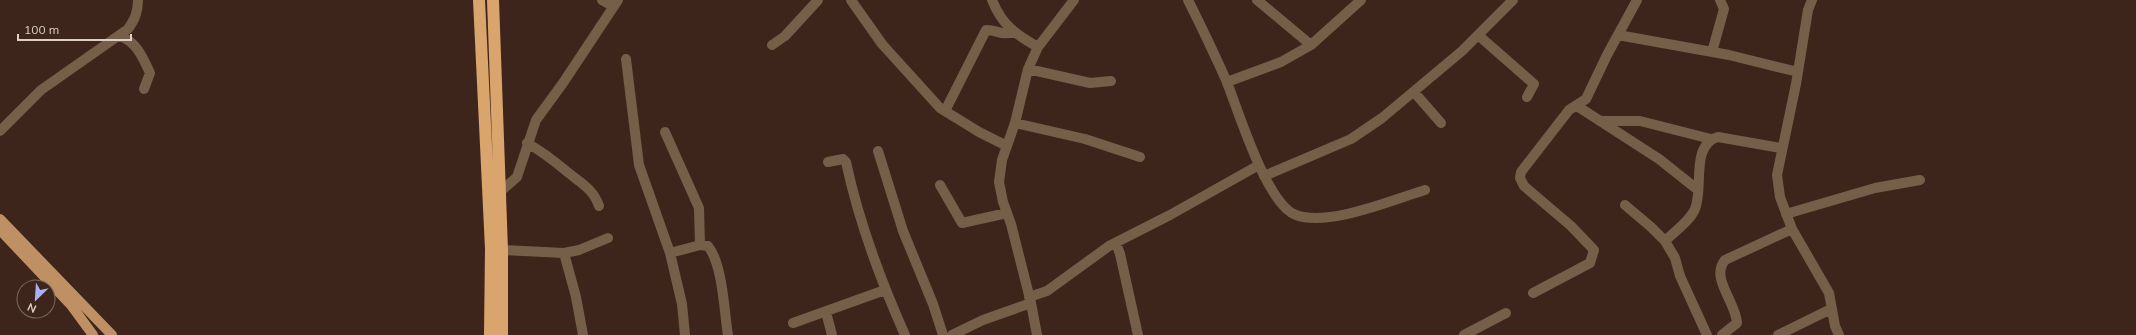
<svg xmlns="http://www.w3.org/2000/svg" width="2136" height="335" font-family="Mulish,sans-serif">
<rect width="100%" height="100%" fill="#3e251b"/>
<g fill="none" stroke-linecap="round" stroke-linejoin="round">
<!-- minor -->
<path stroke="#755f49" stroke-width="10" d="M 602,0 L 613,6
M 851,0 L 882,44 L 940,108 L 979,132 L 1007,146
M 992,0 C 1002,25 1015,34 1038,47
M 1188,0 C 1201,26 1214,53 1226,80 C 1238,109 1266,204 1296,215 C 1328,227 1392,200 1425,190
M 1257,0 L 1311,45
M 1812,0 L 1808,10 L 1796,84 L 1777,175 L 1780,197 L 1792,229 L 1829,293 L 1835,326 L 1839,335
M 1478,35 L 1534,84 L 1527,97
M 1618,35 L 1729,55 L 1798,72
M 120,36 C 137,42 143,58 150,73 L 144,89
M 772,45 L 785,36 L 818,0
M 1712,52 L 1724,9 L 1720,0
M 626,59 L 639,165 L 670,253 L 682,304 L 685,335
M 1028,69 L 1090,83 L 1111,81
M 1227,82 L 1281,62 L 1311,45 L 1361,0
M 1414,92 L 1441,123
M 1577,106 L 1659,159 L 1698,190
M 945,111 L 986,30 C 999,30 1000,36 1015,32
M 1602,121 L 1640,121 L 1711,139
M 1015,123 L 1085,139 L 1140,157
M 0,131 L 41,90 L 128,29 C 135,19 138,12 138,0
M 665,132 L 699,208 L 700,245
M 527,143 C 541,151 553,160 565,170 C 579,182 593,188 599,206
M 878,151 L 903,231 L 933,304 L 943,335
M 828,162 L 843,159 L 846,162 C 859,223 880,279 905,335
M 1264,176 L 1351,139 L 1382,118 L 1462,51 L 1513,0
M 940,185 L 962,223 L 1007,213
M 501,191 L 517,177 L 536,120 L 563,83 L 618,0
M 1625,205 L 1651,227 L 1665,241 L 1675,258 L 1680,276 L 1707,335
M 1786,214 L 1875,188 L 1920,180
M 1665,241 C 1674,232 1690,221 1695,209 C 1704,188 1690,145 1718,137 L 1781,148
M 1116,243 L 1120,254 L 1138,335
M 502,250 L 564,253 L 579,250 L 608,238
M 564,253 L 576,297 L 583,335
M 670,253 L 700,245 L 708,246 C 723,265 724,311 728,335
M 1533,293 L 1590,263 L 1594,250 L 1571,226 L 1524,186 L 1520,178 L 1521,172 L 1569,110 L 1586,99 L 1607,55 L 1637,0
M 1029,297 L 1047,291 L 1109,246 L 1170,215 L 1259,165
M 826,312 L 832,335
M 793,323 L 885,290
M 952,335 L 983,320 L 1031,303
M 1037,335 L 1031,303 L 1011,224 L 1003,202 L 999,182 L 1002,160 L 1015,123 L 1028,69 L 1038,47 L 1074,0
M 1464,335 L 1506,313
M 1722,335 L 1737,323 C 1736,302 1710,278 1725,260 L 1792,229
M 1778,335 L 1831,309"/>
<!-- major -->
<path stroke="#be9063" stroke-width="10" d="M 0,219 L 112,335
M 0,230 L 71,305 L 93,335"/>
<!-- highway -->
<path stroke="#daa46d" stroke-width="12" d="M 479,0 L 491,249 L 490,335
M 493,0 L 502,250 L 502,335"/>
</g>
<!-- north arrow -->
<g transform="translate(36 299) rotate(205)"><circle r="19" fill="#3e251b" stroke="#7e6960"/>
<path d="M0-3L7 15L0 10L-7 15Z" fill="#a8b0fc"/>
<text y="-6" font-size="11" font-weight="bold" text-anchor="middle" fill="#dfcec8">N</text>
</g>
<!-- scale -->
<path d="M18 34v6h113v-6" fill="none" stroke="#dfcec8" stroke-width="2"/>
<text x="24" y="34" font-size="12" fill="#dfcec8" stroke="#3e251b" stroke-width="3" paint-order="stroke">100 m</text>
</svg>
